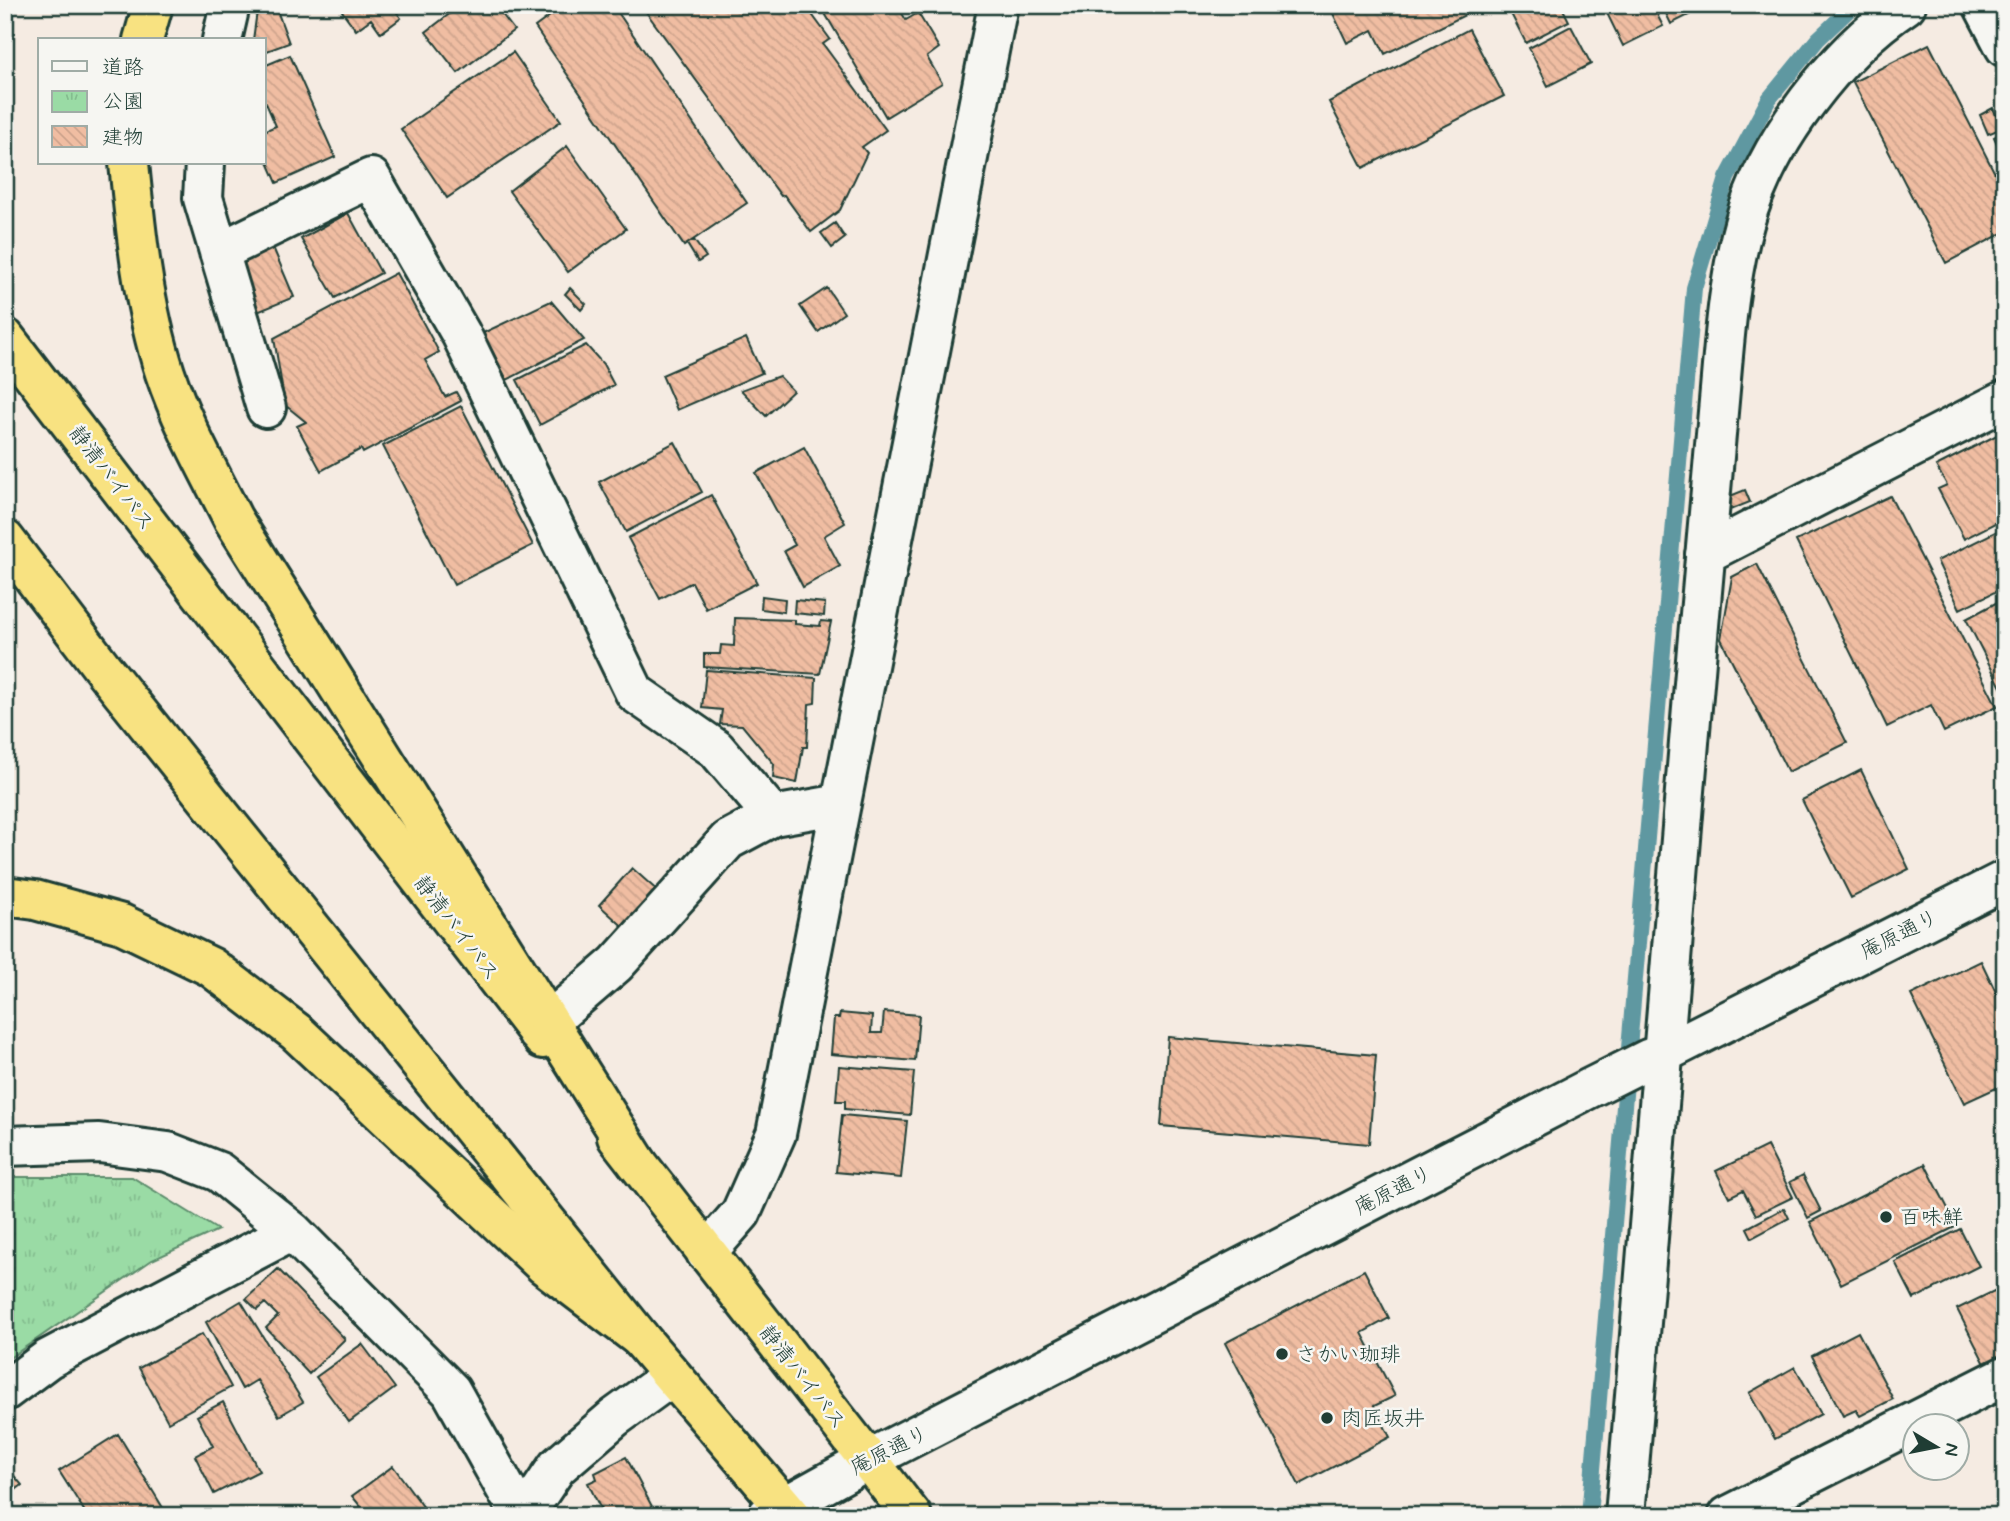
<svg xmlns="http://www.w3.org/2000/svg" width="2010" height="1521" font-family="Mynerve,'Klee One',sans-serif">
<defs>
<pattern id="park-tufts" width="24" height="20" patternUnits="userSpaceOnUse" patternTransform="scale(1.75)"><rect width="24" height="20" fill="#9adba5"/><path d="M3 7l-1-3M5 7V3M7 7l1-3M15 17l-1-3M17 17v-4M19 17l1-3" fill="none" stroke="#84bd8f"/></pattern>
<pattern id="building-back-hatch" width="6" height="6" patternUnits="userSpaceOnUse" patternTransform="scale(1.75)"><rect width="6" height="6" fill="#f0bda2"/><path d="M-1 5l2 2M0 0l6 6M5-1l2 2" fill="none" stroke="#cda38c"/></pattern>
</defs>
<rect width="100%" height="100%" fill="#f5ebe2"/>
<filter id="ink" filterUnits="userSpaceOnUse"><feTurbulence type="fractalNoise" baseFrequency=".0143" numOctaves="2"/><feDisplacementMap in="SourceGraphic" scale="14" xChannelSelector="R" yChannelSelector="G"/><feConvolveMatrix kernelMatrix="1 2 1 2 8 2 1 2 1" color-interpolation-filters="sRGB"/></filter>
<g filter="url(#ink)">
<!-- park -->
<path fill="url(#park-tufts)" stroke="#5c8c6c" stroke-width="2" d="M 5,1177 L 132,1177 L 218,1230 L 152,1260 L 5,1361 Z"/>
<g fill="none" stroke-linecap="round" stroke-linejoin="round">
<!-- stream -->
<path stroke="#5f98a1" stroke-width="16" d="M 1589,1516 L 1694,288 L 1727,178 L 1769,99 L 1818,39 L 1854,5"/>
</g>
<!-- building -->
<path fill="url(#building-back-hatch)" stroke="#1f3d34" stroke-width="2" d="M 272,5 L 275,5 L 289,43 L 264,52 L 264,40 L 253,40 L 257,11 Z
M 350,5 L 391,5 L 401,18 L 381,33 L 371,19 L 356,30 L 342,11 Z
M 461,5 L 495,5 L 514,30 L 458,73 L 426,32 Z
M 565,5 L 613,5 L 747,203 L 684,246 L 535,27 Z
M 641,5 L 805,5 L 830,39 L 823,44 L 886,130 L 862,147 L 867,153 L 840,210 L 811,232 L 784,195 L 781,196 Z
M 820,5 L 897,5 L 906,20 L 918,13 L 939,48 L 927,57 L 942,83 L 886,117 Z
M 1329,5 L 1461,5 L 1465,15 L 1385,54 L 1373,30 L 1347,43 Z
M 1514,5 L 1561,5 L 1569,21 L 1526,43 L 1508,8 Z
M 1603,5 L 1652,5 L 1663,26 L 1623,46 Z
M 1662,5 L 1707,5 L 1707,6 L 1671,24 Z
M 1571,26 L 1591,64 L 1548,86 L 1529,48 Z
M 1469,29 L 1504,96 L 1363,168 L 1329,102 Z
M 1929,44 L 2005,193 L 2005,232 L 1946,263 L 1853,82 Z
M 513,52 L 561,121 L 447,198 L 401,129 Z
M 290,55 L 335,157 L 277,183 L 264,153 L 264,131 L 276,126 L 266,103 L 264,104 L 264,66 Z
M 1993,108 L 2002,128 L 1988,134 L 1980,115 Z
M 2004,132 L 2005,154 L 2002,155 L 1994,137 Z
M 567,146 L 626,229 L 568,272 L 509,191 Z
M 348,213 L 381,273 L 335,298 L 301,239 Z
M 835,223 L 845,238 L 832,248 L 821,233 Z
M 694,240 L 706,257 L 698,262 L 687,244 Z
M 272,245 L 294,297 L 255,313 L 234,258 Z
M 396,273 L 439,352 L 425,360 L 445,397 L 456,392 L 461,401 L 363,453 L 361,449 L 321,471 L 297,426 L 306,422 L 285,405 L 274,338 Z
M 570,288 L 586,304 L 581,310 L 565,294 Z
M 827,288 L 844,313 L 818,332 L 800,306 Z
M 551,301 L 584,340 L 507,380 L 483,333 Z
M 746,338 L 762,373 L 677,410 L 662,375 Z
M 586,345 L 603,364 L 614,385 L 540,425 L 517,380 Z
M 779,376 L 793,391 L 766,416 L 741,390 Z
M 461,406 L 533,545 L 454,585 L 383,446 Z
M 2005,431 L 2005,518 L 1964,539 L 1938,489 L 1947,485 L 1936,466 Z
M 675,442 L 702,492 L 626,532 L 599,482 Z
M 804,447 L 845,523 L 824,536 L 840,566 L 803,587 L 784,551 L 795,545 L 756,473 Z
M 1745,490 L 1750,502 L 1730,510 L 1725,498 Z
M 711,495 L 757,583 L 706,609 L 692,582 L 660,599 L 628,538 Z
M 1890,496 L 1997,706 L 1944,732 L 1931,705 L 1887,727 L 1796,541 Z
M 2005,527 L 2005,587 L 1960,609 L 1937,561 Z
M 1757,564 L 1847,743 L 1788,772 L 1721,639 L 1732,577 Z
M 762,596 L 785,599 L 784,612 L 761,609 Z
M 2005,598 L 2005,695 L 1966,619 Z
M 795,600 L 825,603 L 824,616 L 794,613 Z
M 735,618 L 795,620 L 795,624 L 820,626 L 821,621 L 831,622 L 820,674 L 704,667 L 704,654 L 720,654 L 721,645 L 734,646 Z
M 706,670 L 816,678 L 815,703 L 809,704 L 807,747 L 803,747 L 797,783 L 773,778 L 774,764 L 742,725 L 720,724 L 722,710 L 702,708 Z
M 1861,770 L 1909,869 L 1851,898 L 1802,800 Z
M 632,868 L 660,893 L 628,931 L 599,905 Z
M 1981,961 L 2005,1011 L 2005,1084 L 1964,1103 L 1911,995 Z
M 884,1012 L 919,1015 L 915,1061 L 831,1054 L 834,1018 L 839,1018 L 840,1013 L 872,1016 L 871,1033 L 882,1033 Z
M 1168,1037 L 1376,1055 L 1369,1144 L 1161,1126 Z
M 839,1066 L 914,1072 L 910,1115 L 845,1109 L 845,1101 L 836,1101 Z
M 842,1115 L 907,1121 L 901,1178 L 836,1172 Z
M 1767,1146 L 1793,1197 L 1756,1215 L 1743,1190 L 1729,1197 L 1716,1171 Z
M 1925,1164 L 1957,1226 L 1841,1284 L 1810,1222 Z
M 1803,1175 L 1821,1211 L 1808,1218 L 1790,1182 Z
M 1784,1208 L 1789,1218 L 1752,1238 L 1747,1228 Z
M 1960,1229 L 1979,1266 L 1914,1299 L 1895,1262 Z
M 278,1269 L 345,1339 L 309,1374 L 266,1328 L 278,1316 L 265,1303 L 257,1310 L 246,1299 Z
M 1364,1270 L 1389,1318 L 1362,1333 L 1395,1396 L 1374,1406 L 1390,1437 L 1299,1485 L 1225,1343 Z
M 1996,1290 L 2005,1306 L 2005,1354 L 1985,1364 L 1957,1309 Z
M 241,1301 L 303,1402 L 279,1416 L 257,1380 L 242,1389 L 206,1322 Z
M 1858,1332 L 1893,1399 L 1860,1416 L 1856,1410 L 1843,1416 L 1812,1356 Z
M 202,1334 L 231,1387 L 168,1422 L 139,1368 Z
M 362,1344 L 395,1388 L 349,1422 L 316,1377 Z
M 1795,1367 L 1821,1414 L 1775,1439 L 1749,1393 Z
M 223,1402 L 259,1471 L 214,1494 L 195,1456 L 213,1446 L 197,1416 Z
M 118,1434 L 168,1516 L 79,1516 L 85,1512 L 59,1471 Z
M 626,1457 L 657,1516 L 604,1516 L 588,1483 L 597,1479 L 595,1473 Z
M 5,1465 L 22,1485 L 5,1498 Z
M 393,1466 L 430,1516 L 350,1516 L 361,1507 L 352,1496 Z"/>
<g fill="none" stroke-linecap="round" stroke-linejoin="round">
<!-- minor casing -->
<g stroke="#1f3d34" stroke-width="44">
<path id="minor" d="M 1983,5 L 2005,47
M 222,40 L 230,5
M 205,163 L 203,198 L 266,408
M 219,252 L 371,178 L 461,334 L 635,693 L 716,749 L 773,816 L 841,804
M 1705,554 L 2005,400
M 537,1032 L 616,964 L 728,840 L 773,816
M 5,1146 L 99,1143 L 168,1152 L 219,1172 L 292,1231
M 706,1253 L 741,1213 L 776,1134 L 998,5
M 5,1391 L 48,1359 L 292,1231 L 451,1391 L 521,1516
M 524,1516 L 557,1467 L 614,1418 L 672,1376
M 1625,1516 C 1648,1234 1671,953 1695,672 C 1702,585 1710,498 1718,412 C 1724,348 1727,285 1744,224 C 1766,143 1837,51 1906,5
M 1728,1516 L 2005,1376"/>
</g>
<!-- tertiary casing -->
<g stroke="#1f3d34" stroke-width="44">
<path id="tertiary" d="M 767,1516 L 868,1460 L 1590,1088 L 1648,1059 L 1662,1054 L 2005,880"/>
</g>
<!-- trunk casing -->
<g stroke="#1f3d34" stroke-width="44">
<path id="trunk" d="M 5,338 L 543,1039
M 5,540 L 104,670 L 640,1338 L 792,1516
M 617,1137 L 912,1516"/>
</g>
<!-- motorway casing -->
<g stroke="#1f3d34" stroke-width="44">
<path id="motorway" d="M 143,40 L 153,5
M 129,163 C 136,234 143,305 165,373 C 182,424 209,471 233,519 L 638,1164
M 5,896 L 35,900 L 122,924 L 211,967 L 296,1032 L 544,1265 L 640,1338"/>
</g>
<!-- minor -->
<use href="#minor" stroke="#f6f6f2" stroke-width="38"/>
<!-- tertiary -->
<use href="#tertiary" stroke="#f6f6f2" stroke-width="38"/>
<!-- trunk -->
<use href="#trunk" stroke="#f8e281" stroke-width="38"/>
<!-- motorway -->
<use href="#motorway" stroke="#f8e281" stroke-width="38"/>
</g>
</g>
<!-- markers -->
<g fill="#1f3d34" stroke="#f6f6f2" stroke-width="2.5">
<circle cx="1886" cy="1217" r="7"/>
<circle cx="1282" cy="1354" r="7"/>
<circle cx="1327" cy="1418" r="7"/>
</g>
<g text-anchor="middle" stroke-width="5" stroke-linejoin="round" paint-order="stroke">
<!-- street labels -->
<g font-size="21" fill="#1f3d34" stroke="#f6f6f2">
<text transform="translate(112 478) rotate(53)" y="7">静清バイパス</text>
<text transform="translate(457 928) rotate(53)" y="7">静清バイパス</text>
<text transform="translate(1899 934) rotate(-27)" y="7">庵原通り</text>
<text transform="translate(1393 1190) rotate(-27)" y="7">庵原通り</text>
<text transform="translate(803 1377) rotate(52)" y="7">静清バイパス</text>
<text transform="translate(889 1450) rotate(-27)" y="7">庵原通り</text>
</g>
<!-- poi labels -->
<g font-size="21" fill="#1f3d34" stroke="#f6f6f2" text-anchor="start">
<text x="1900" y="1224">百味鮮</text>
<text x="1296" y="1361">さかい珈琲</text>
<text x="1341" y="1425">肉匠坂井</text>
</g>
</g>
<!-- margin -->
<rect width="2010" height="1521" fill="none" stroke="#f6f6f2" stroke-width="28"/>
<rect x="14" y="14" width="1982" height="1493" fill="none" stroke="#1f3d34" stroke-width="2.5" filter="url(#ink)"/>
<!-- legend -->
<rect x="38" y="38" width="228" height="126" fill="#f6f6f2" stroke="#a0aca6" stroke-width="2"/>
<rect x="52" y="61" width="35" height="10" fill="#f6f6f2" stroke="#a0aca6" stroke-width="2"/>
<text x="102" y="74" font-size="21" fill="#1f3d34">道路</text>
<rect x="52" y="91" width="35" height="21" fill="url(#park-tufts)" stroke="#a0aca6" stroke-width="2"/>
<text x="102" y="108" font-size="21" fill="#1f3d34">公園</text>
<rect x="52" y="126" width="35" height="21" fill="url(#building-back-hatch)" stroke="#a0aca6" stroke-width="2"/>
<text x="102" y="144" font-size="21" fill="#1f3d34">建物</text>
<!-- north arrow -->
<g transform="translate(1936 1447) rotate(100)"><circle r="33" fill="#f6f6f2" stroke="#a0aca6" stroke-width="2"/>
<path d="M0-5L12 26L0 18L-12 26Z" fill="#1f3d34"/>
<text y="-10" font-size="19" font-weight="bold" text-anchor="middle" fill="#1f3d34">N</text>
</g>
</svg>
